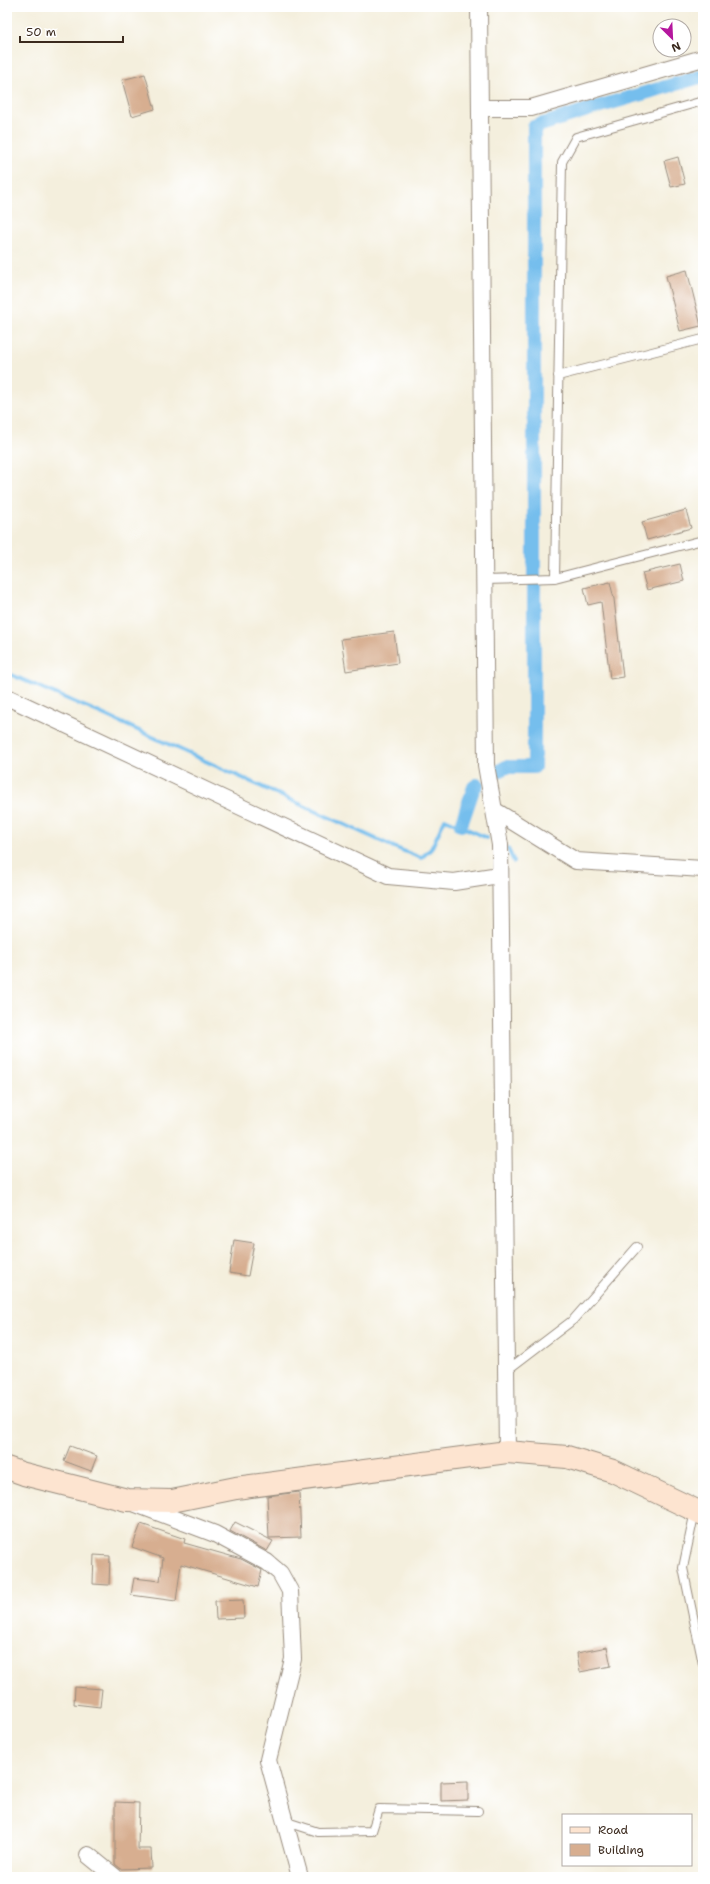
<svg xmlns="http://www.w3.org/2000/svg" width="710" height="1884" font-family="'Shantell Sans',sans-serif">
<rect width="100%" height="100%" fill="#fff"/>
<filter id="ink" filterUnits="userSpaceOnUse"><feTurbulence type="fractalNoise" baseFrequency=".025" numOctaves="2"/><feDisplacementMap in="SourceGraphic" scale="8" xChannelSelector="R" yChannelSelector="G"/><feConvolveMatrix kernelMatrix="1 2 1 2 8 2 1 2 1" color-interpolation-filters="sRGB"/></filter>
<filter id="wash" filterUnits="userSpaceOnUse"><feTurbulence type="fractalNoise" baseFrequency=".012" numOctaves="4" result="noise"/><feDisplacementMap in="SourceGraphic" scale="16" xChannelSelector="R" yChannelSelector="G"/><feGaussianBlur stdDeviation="0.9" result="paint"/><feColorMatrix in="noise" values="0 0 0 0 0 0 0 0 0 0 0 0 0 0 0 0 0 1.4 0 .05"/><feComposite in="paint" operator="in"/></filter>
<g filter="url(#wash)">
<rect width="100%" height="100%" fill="#f4efdd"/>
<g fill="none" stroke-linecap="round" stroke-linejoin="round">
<!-- stream -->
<path stroke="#75beed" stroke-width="4" d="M 7,673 L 100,713 L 396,848 L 421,858 L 431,849 L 445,819 L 487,838
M 508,849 L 514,862"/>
<!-- canal -->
<path stroke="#75beed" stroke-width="14" d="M 499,771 L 506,767 L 534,767 L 534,127 L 587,110 L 703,76
M 461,825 L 474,787 L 477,785"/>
</g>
<g id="blocks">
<!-- building -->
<path fill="#d7ae90" d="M 145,74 L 155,109 L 132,116 L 122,80 Z
M 678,157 L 685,184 L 671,187 L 664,161 Z
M 687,270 L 701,326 L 680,331 L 666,276 Z
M 686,510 L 691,528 L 647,540 L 642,522 Z
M 680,564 L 684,581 L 647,590 L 642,573 Z
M 610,582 L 614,599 L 623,677 L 610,679 L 601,602 L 588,605 L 584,588 Z
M 394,632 L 398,663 L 346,671 L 341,639 Z
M 234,1240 L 254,1243 L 248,1276 L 229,1273 Z
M 70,1446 L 97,1456 L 91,1471 L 64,1461 Z
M 299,1492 L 301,1537 L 269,1538 L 267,1496 Z
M 235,1522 L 273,1541 L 267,1551 L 230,1531 Z
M 141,1524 L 185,1539 L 184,1543 L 241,1559 L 262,1570 L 258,1587 L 181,1564 L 176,1601 L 131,1595 L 134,1578 L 160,1581 L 163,1558 L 132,1547 Z
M 94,1555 L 110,1556 L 109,1585 L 93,1584 Z
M 243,1600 L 244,1618 L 216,1619 L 215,1601 Z
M 607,1647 L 611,1666 L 580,1672 L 577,1653 Z
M 75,1687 L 102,1689 L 100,1707 L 74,1704 Z
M 468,1781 L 468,1800 L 441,1801 L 441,1782 Z
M 115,1802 L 139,1803 L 138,1849 L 151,1849 L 152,1868 L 121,1869 L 115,1864 Z"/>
</g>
</g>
<g filter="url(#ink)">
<use href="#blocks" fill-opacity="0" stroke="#988c7e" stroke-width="1"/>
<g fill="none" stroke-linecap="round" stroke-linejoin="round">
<!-- lane casing -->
<g stroke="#988c7e" stroke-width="10">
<path id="lane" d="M 558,376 L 703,339
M 555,578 L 562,162 L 576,137 L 703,101
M 484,580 L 555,578 L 703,540
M 506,1371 L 573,1320 L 637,1247
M 695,1511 L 683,1568 L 703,1664
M 284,1821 L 318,1832 L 372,1831 L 379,1809 L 478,1811"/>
</g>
<!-- street casing -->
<g stroke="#988c7e" stroke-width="18">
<path id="street" d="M 479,7 L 486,765 L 500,845 L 507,1452
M 480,108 L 531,108 L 703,58
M 7,697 L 388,876 L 454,882 L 499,875
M 494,810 L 576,861 L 703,869
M 136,1504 L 215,1534 L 267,1562 L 280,1573 L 290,1591 L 293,1659 L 268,1760 L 300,1877
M 88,1855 L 115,1877"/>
</g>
<!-- secondary casing -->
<g stroke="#988c7e" stroke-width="24">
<path id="secondary" d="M 7,1468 L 24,1474 L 127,1500 L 172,1501 L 236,1488 L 507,1452 L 567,1457 L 613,1471 L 703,1514"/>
</g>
<!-- lane -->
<use href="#lane" stroke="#fff" stroke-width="8"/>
<!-- street -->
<use href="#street" stroke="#fff" stroke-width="16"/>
<!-- secondary -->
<use href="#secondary" stroke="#fde4d0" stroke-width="22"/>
</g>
</g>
<!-- margin -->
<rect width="710" height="1884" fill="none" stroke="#fff" stroke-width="24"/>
<!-- legend -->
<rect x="562" y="1814" width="130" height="52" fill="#ffffff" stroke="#b1aaa5"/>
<rect x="570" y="1827" width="20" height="6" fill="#fde4d0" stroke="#b1aaa5"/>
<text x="598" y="1834" font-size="12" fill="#3b2a1e">Road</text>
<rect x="570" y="1844" width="20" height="12" fill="#d7ae90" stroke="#b1aaa5"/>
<text x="598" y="1854" font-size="12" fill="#3b2a1e">Building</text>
<!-- north arrow -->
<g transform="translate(672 38) rotate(156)"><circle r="19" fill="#ffffff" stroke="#b1aaa5"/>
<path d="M0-3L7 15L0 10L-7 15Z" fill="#b5179e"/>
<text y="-6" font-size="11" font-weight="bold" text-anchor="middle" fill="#3b2a1e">N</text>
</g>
<!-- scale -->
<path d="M20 36v6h103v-6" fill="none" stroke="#3b2a1e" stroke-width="2"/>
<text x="26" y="36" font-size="12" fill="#3b2a1e" stroke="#ffffff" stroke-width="3" paint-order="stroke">50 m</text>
</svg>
